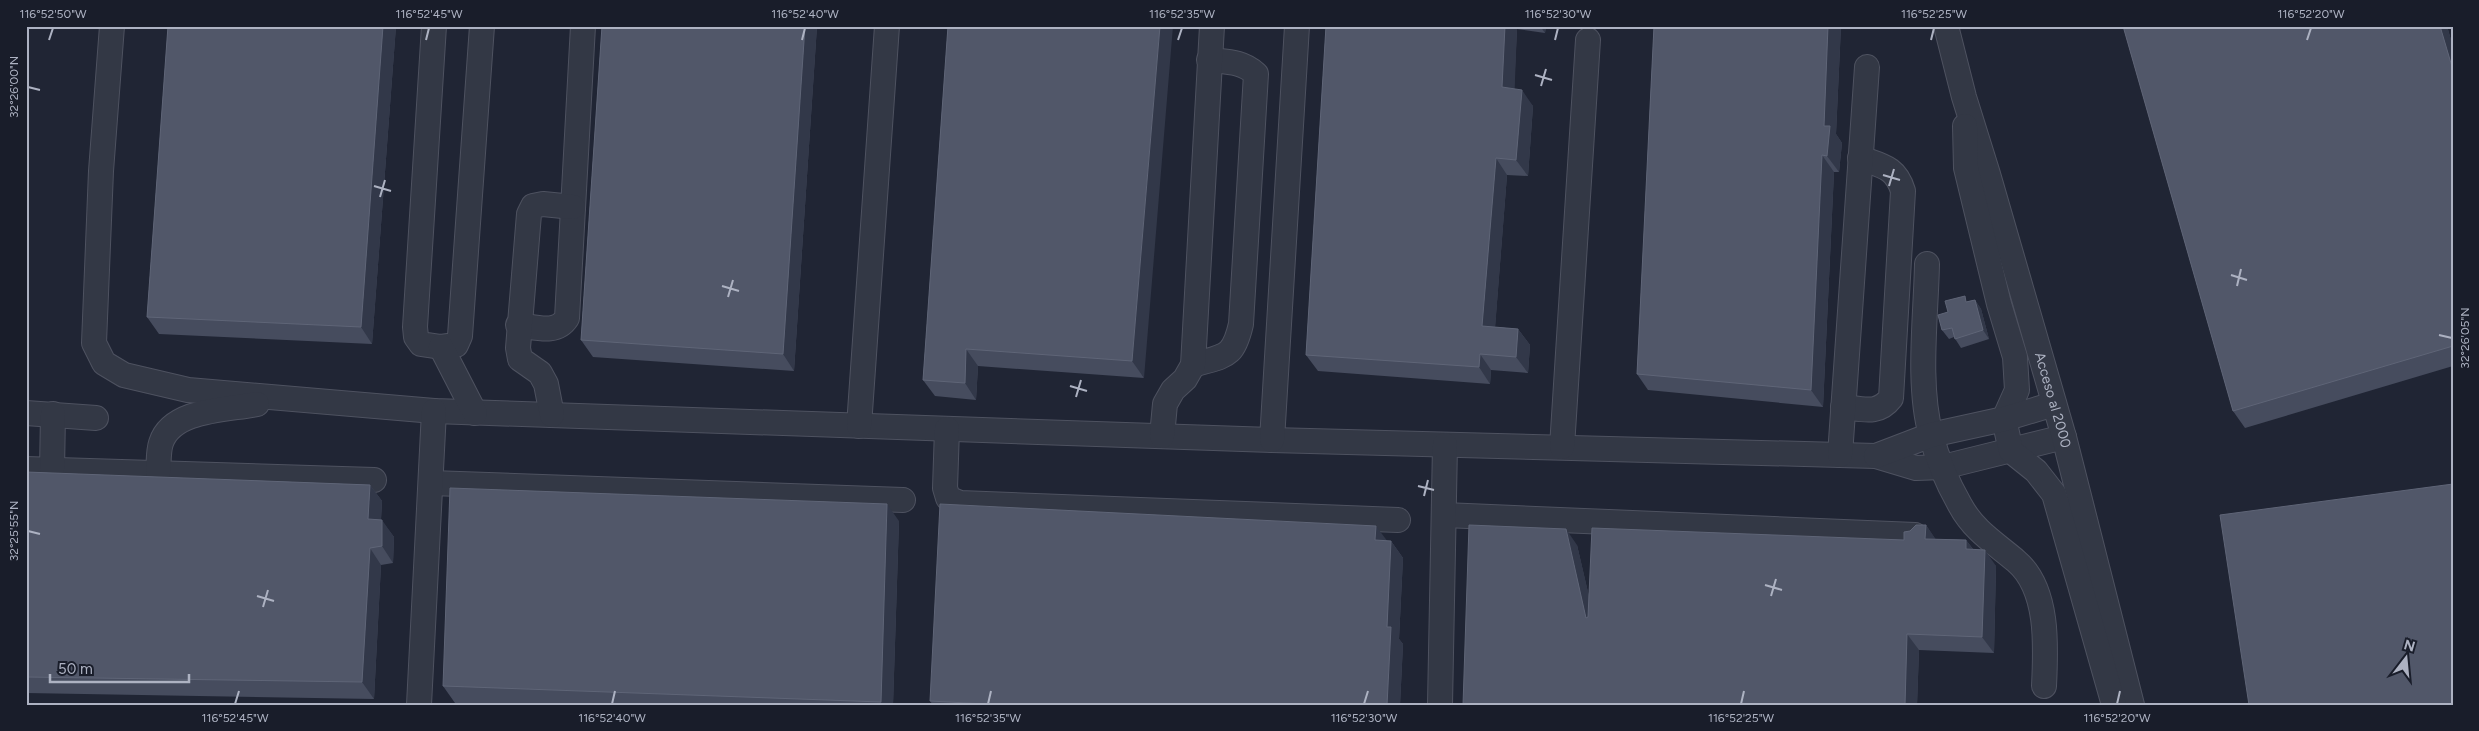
<svg xmlns="http://www.w3.org/2000/svg" width="2479" height="731" font-family="Figtree,sans-serif">
<rect width="100%" height="100%" fill="#202534"/>
<g fill="none" stroke-linecap="round" stroke-linejoin="round">
<!-- minor casing -->
<g stroke="#4e5260" stroke-width="26">
<g id="minor">
<path d="M 112,26 L 101,171 L 94,343 L 104,363 L 124,375 L 188,390 L 434,411 L 1272,440 L 1840,455 L 1876,456 L 1916,468 L 1943,467 L 2064,437"/>
<path d="M 434,26 L 415,327 L 416,337 L 421,344 L 441,347 L 456,345 L 460,336 L 482,26"/>
<path id="s1" d="M 1946,26 L 1964,97 L 1988,174 L 2064,437 L 2132,705"/>
<path d="M 1965,126 L 1966,168 L 1999,304 L 2015,357 L 2017,390 L 2004,419 L 2011,451 L 2036,471 L 2054,494 L 2114,705"/>
<path d="M 1927,264 C 1926,316 1917,385 1931,435 C 1937,458 1948,484 1960,505 C 1974,531 1995,543 2016,561 C 2049,589 2046,646 2044,686"/>
<path d="M 518,325 C 536,327 556,335 567,318 L 583,26"/>
<path d="M 441,347 L 475,413"/>
<path d="M 1193,365 C 1225,355 1233,359 1241,324 L 1256,74 C 1242,61 1227,62 1209,60"/>
<path d="M 1843,407 C 1863,409 1878,415 1891,398 L 1903,191 C 1896,167 1882,166 1860,158"/>
<path d="M 26,413 L 96,418"/>
<path d="M 552,415 L 546,384 L 540,373 L 520,359 L 518,348 L 529,214 L 533,206 L 543,204 L 573,207"/>
<path d="M 859,426 L 887,26"/>
<path d="M 947,429 L 945,488 L 948,498 L 960,503 L 1398,520"/>
<path d="M 1162,436 L 1165,404 L 1173,390 L 1185,379 L 1193,365 L 1212,26"/>
<path d="M 1272,440 L 1297,26"/>
<path d="M 1562,447 L 1588,40"/>
<path d="M 1840,455 L 1867,67"/>
<path d="M 1876,456 L 1931,435 L 2004,419 L 2054,404"/>
<path d="M 26,469 L 374,480"/>
<path d="M 52,470 L 53,414"/>
<path d="M 158,473 C 159,464 158,452 161,443 C 172,409 227,410 257,404"/>
<path d="M 431,483 L 903,500"/>
<path d="M 1444,515 L 1915,535"/>
<path d="M 419,705 L 434,411"/>
<path d="M 1440,705 L 1445,445"/>
</g>
</g>
<!-- minor -->
<use href="#minor" stroke="#333845" stroke-width="24"/>
</g>
<!-- wall -->
<path fill="#464c5e" d="M 168,26 L 396,26 L 372,344 L 159,334 L 147,317 Z
M 602,26 L 817,26 L 794,371 L 593,357 L 581,340 Z
M 948,26 L 1144,378 L 978,366 L 976,400 L 935,396 L 923,380 Z
M 1326,26 L 1546,26 L 1545,33 L 1517,29 L 1514,89 L 1533,106 L 1528,176 L 1507,175 L 1495,327 L 1518,329 L 1530,345 L 1528,373 L 1491,370 L 1490,384 L 1318,371 L 1306,355 Z
M 1654,26 L 1841,26 L 1836,134 L 1842,143 L 1839,172 L 1834,172 L 1823,407 L 1648,390 L 1637,374 Z
M 2123,26 L 2447,26 L 2453,47 L 2453,366 L 2245,428 L 2233,411 Z
M 1975,300 L 1981,309 L 1989,339 L 1961,348 L 1954,337 L 1949,339 L 1942,330 L 1948,312 L 1969,301 Z
M 26,472 L 370,485 L 382,501 L 381,520 L 394,537 L 393,563 L 381,565 L 374,699 L 26,693 Z
M 899,521 L 893,705 L 500,705 L 455,703 L 443,686 Z
M 1926,525 L 1935,539 L 1966,540 L 1973,549 L 1996,566 L 1994,653 L 1919,650 L 1917,705 L 1463,705 L 1577,545 L 1589,597 L 1904,540 L 1910,531 Z
M 1386,541 L 1391,541 L 1403,558 L 1399,639 L 1403,644 L 1400,705 L 933,705 L 930,701 Z"/>
<!-- shaded-wall -->
<path fill="#323849" d="M 383,26 L 396,26 L 372,344 L 361,327 Z
M 805,26 L 817,26 L 794,371 L 783,354 Z
M 1160,26 L 1173,26 L 1144,378 L 1132,361 Z
M 1505,26 L 1515,26 L 1517,29 L 1514,104 L 1502,87 Z
M 1540,26 L 1546,26 L 1545,33 Z
M 1828,26 L 1841,26 L 1836,134 L 1842,143 L 1839,172 L 1827,156 L 1824,126 Z
M 2440,26 L 2447,26 L 2453,47 L 2453,70 Z
M 1522,90 L 1533,106 L 1528,176 L 1516,160 Z
M 1822,155 L 1834,172 L 1823,407 L 1811,390 Z
M 1496,158 L 1507,175 L 1494,342 L 1482,326 Z
M 1975,300 L 1981,309 L 1989,339 L 1983,330 Z
M 1518,329 L 1530,345 L 1528,373 L 1516,357 Z
M 966,349 L 978,366 L 976,400 L 965,383 Z
M 1480,354 L 1491,370 L 1490,384 L 1479,367 Z
M 370,485 L 382,501 L 380,536 L 368,519 Z
M 887,504 L 899,521 L 893,705 L 883,705 L 881,702 Z
M 382,520 L 394,537 L 393,563 L 382,546 Z
M 1926,525 L 1937,541 L 1925,539 Z
M 1376,526 L 1388,542 L 1375,540 Z
M 1566,529 L 1577,545 L 1598,634 L 1586,618 Z
M 1966,540 L 1978,556 L 1966,549 Z
M 1391,541 L 1403,558 L 1399,639 L 1403,644 L 1400,705 L 1387,705 L 1387,627 Z
M 370,548 L 381,565 L 374,699 L 362,682 Z
M 1985,550 L 1996,566 L 1994,653 L 1982,637 Z
M 1907,634 L 1919,650 L 1917,705 L 1905,705 Z"/>
<!-- building -->
<path fill="#515769" stroke="#5f6577" d="M 168,26 L 383,26 L 361,327 L 147,317 Z
M 602,26 L 805,26 L 783,354 L 581,340 Z
M 948,26 L 1160,26 L 1132,361 L 966,349 L 965,383 L 923,380 Z
M 1326,26 L 1505,26 L 1502,87 L 1522,90 L 1516,160 L 1496,158 L 1482,326 L 1518,329 L 1516,357 L 1480,354 L 1479,367 L 1306,355 Z
M 1654,26 L 1828,26 L 1824,126 L 1830,126 L 1827,156 L 1822,155 L 1811,390 L 1637,374 Z
M 2123,26 L 2440,26 L 2453,70 L 2453,346 L 2233,411 Z
M 1965,296 L 1966,302 L 1975,300 L 1983,330 L 1955,339 L 1952,328 L 1942,330 L 1938,315 L 1948,312 L 1945,301 Z
M 26,472 L 370,485 L 368,519 L 382,520 L 382,546 L 370,548 L 362,682 L 26,677 Z
M 2453,484 L 2453,705 L 2249,705 L 2220,515 Z
M 450,488 L 887,504 L 881,702 L 443,686 Z
M 940,504 L 1376,526 L 1375,540 L 1391,541 L 1387,627 L 1391,627 L 1387,705 L 1004,705 L 930,701 Z
M 1469,525 L 1566,529 L 1586,618 L 1588,617 L 1592,528 L 1904,540 L 1904,532 L 1910,531 L 1916,525 L 1926,525 L 1925,539 L 1966,540 L 1966,549 L 1985,550 L 1982,637 L 1907,634 L 1905,705 L 1463,705 Z"/>
<!-- ticks -->
<path fill="none" stroke="#adb2c2" stroke-width="2" d="M 49,40 L 53,28M 426,40 L 429,28M 802,40 L 805,28M 1178,40 L 1182,28M 1555,40 L 1558,28M 1931,40 L 1934,28M 2307,40 L 2311,28M 1535,75 L 1552,80M 1541,86 L 1546,69M 28,87 L 40,90M 1883,175 L 1900,180M 374,186 L 391,191M 1889,186 L 1894,169M 380,197 L 385,180M 2231,275 L 2247,280M 722,286 L 739,291M 2237,286 L 2241,269M 728,297 L 733,280M 2439,335 L 2452,338M 1070,386 L 1087,391M 1076,397 L 1081,380M 1418,486 L 1434,490M 1424,496 L 1428,480M 28,531 L 40,534M 1765,585 L 1782,590M 257,596 L 274,601M 1771,596 L 1776,579M 263,607 L 268,590M 235,704 L 239,691M 612,704 L 615,691M 988,704 L 991,691M 1364,704 L 1368,691M 1741,704 L 1744,691M 2117,704 L 2120,691"/>
<g text-anchor="middle" stroke-width="4" stroke-linejoin="round" paint-order="stroke">
<!-- street labels -->
<g font-size="14" fill="#adb2c2" stroke="#191d2a">
<text dy="5" stroke="none"><textPath href="#s1" startOffset="389">Acceso al 2000</textPath></text>
</g>
</g>
<!-- border -->
<rect width="2479" height="731" fill="none" stroke="#191d2a" stroke-width="55"/>
<!-- north arrow -->
<g transform="translate(2406 658) rotate(16)" stroke="#191d2a" stroke-width="4" paint-order="stroke">
<path d="M0-4L9 19L0 12L-9 19Z" fill="#adb2c2"/>
<text y="-8" font-size="14" font-weight="bold" text-anchor="middle" fill="#adb2c2">N</text>
</g>
<!-- scale -->
<path d="M50 674v8h139v-8" fill="none" stroke="#adb2c2" stroke-width="2.5"/>
<text x="58" y="674" font-size="15" fill="#adb2c2" stroke="#191d2a" stroke-width="4" paint-order="stroke">50 m</text>
<rect x="28" y="28" width="2424" height="676" fill="none" stroke="#adb2c2" stroke-width="2"/>
<g font-size="12" text-anchor="middle" fill="#adb2c2">
<text x="53" y="18">116°52'50"W</text>
<text x="429" y="18">116°52'45"W</text>
<text x="805" y="18">116°52'40"W</text>
<text x="1182" y="18">116°52'35"W</text>
<text x="1558" y="18">116°52'30"W</text>
<text x="1934" y="18">116°52'25"W</text>
<text x="2311" y="18">116°52'20"W</text>
<text transform="translate(14 87) rotate(-90)" y="4">32°26'00"N</text>
<text transform="translate(2465 338) rotate(-90)" y="4">32°26'05"N</text>
<text transform="translate(14 531) rotate(-90)" y="4">32°25'55"N</text>
<text x="235" y="722">116°52'45"W</text>
<text x="612" y="722">116°52'40"W</text>
<text x="988" y="722">116°52'35"W</text>
<text x="1364" y="722">116°52'30"W</text>
<text x="1741" y="722">116°52'25"W</text>
<text x="2117" y="722">116°52'20"W</text>
</g>
</svg>
